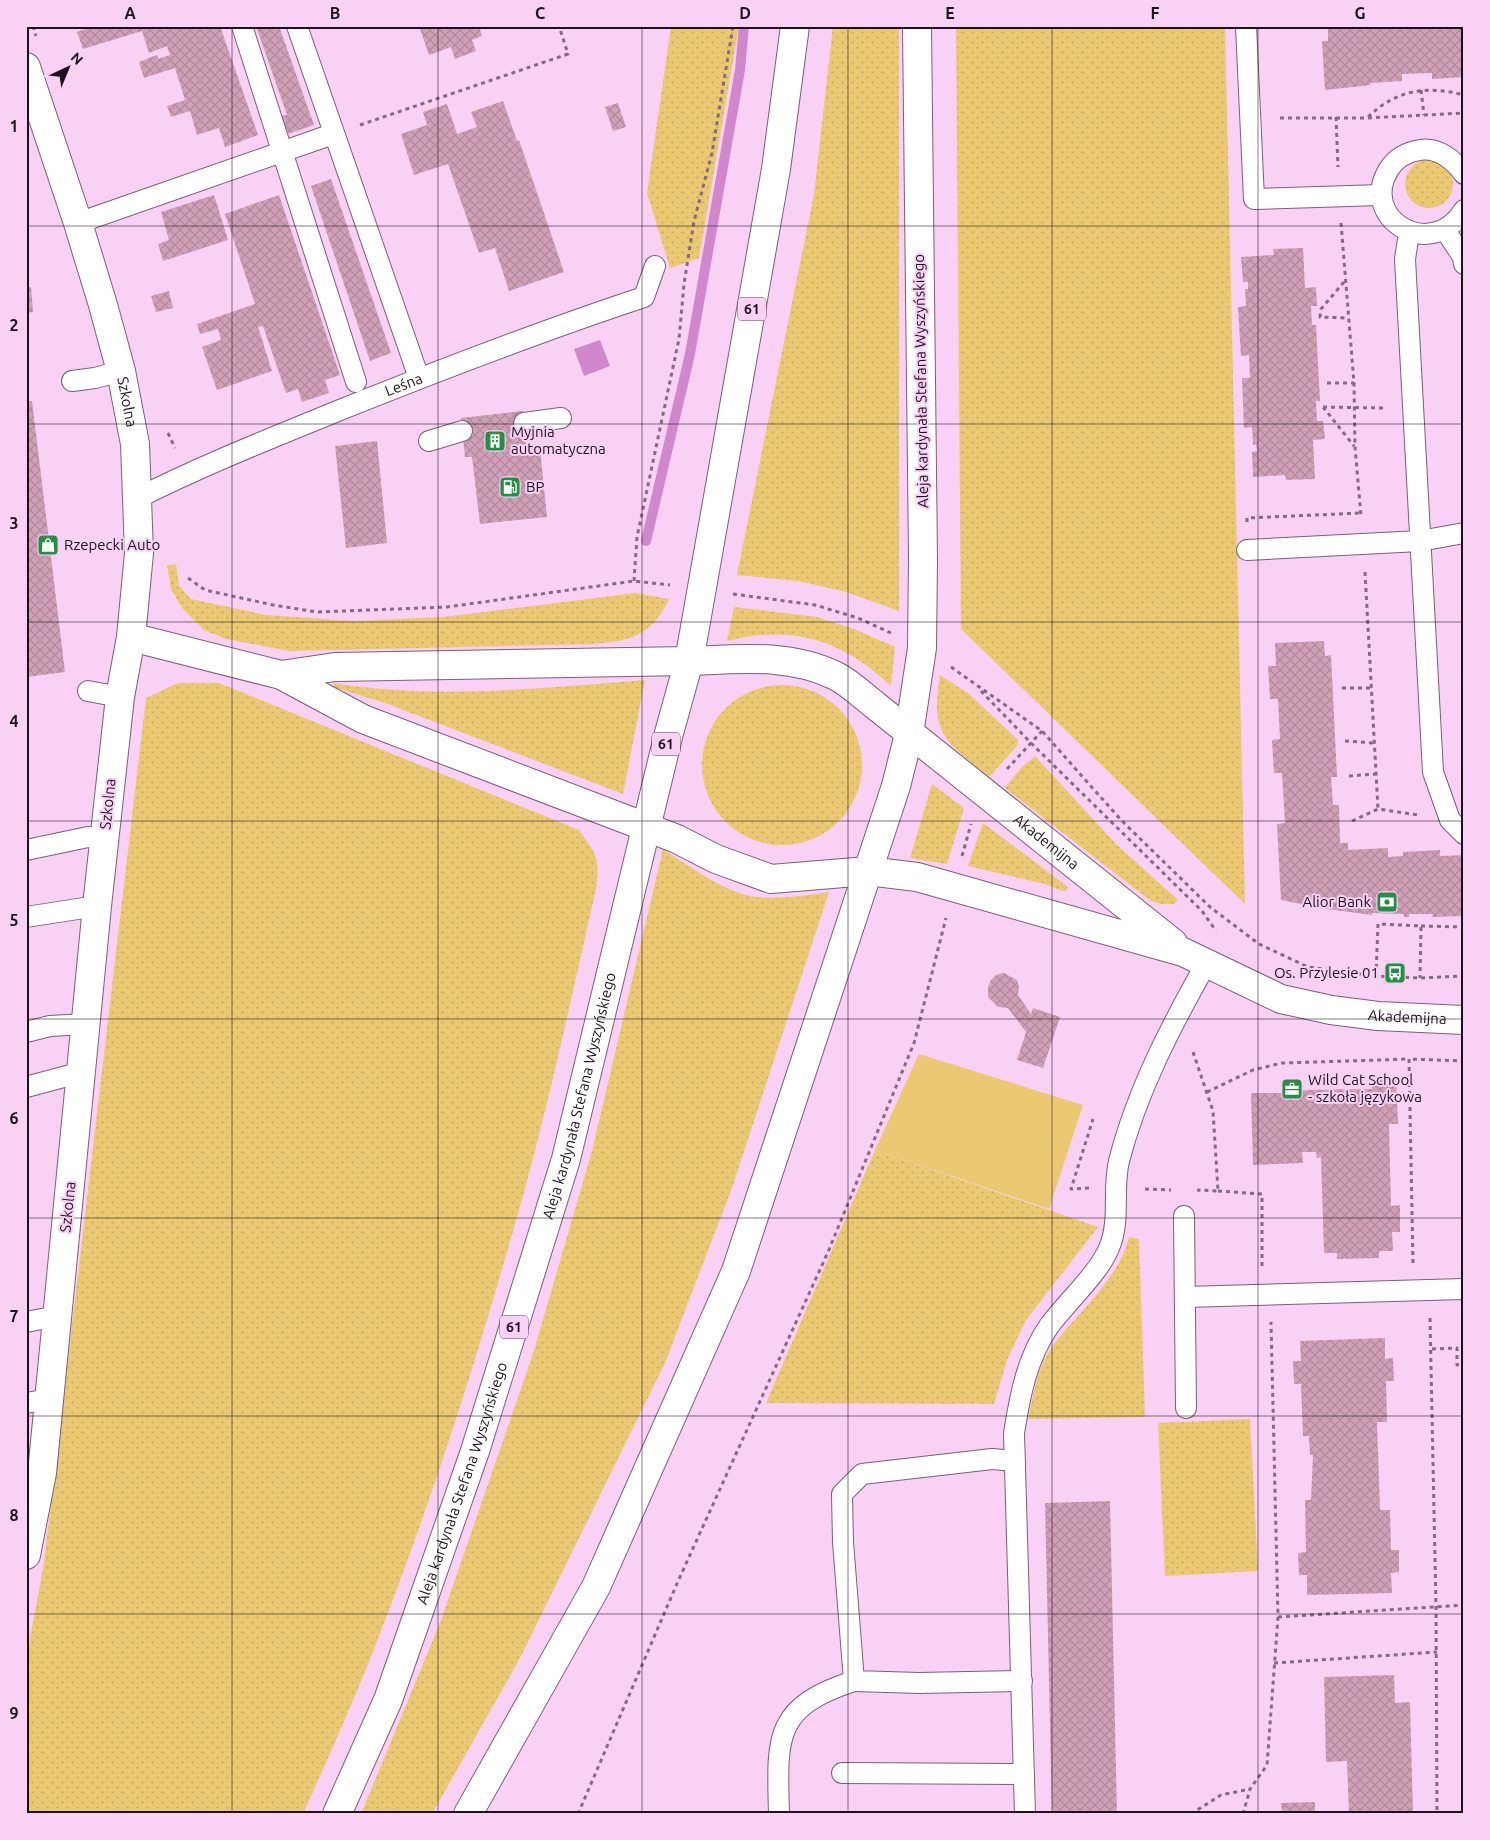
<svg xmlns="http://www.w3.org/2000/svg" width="1490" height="1840" font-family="Ubuntu,sans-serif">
<defs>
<pattern id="grass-dots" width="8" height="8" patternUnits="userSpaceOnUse" patternTransform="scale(1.25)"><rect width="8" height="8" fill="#ebc972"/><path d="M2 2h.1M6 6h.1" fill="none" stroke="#c9ac62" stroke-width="1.8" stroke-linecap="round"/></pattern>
<pattern id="building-cross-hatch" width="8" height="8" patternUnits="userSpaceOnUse" patternTransform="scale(1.25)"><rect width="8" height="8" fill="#d0a0b7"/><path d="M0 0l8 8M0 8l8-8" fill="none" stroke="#b2899d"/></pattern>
</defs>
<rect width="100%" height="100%" fill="#f9d1f5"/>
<!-- grass -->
<path fill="url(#grass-dots)" d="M 671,26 L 739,26 L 699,258 L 670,268 L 647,193 Z
M 833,26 L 899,26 L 899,611 L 846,592 L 799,581 L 737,575 L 814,194 Z
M 956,26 L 1225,26 L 1245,904 L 961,629 Z
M1405 184a24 24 0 1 1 48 0a24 24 0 1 1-48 0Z
M 176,564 L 179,586 L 191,599 L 266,615 L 353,621 L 443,617 L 635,593 L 669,599 C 651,636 631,641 592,644 L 289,651 L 226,639 L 204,630 L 182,608 L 171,589 L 167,565 Z
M 734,607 L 817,617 L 854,629 L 895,647 L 891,686 C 843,640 792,624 727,641 Z
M 940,675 L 969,694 L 1018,740 L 1017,746 L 989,777 C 972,762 944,745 939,722 C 935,707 938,690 940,675 Z
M 645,680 L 623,794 L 385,703 L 333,687 L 334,683 C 436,700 543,688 645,680 Z
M 178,683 L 219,683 L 579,830 C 597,855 600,858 596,889 C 570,1003 546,1118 513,1231 C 470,1382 421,1533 362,1679 C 343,1725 323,1769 303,1814 L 26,1814 L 26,1660 L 44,1563 L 146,698 Z
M702 765a80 80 0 1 1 160 0a80 80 0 1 1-160 0Z
M 1035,756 L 1116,844 L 1178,900 L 1174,904 L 1161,904 L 1151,901 L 1005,788 L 1021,768 Z
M 932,784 L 964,808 L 947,864 L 910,858 Z
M 983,823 L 1068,887 L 1066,892 L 1045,884 L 968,866 Z
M 663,849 C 689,866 725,893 756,897 C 781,899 804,896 829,892 L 732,1188 L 665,1363 L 520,1658 L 432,1814 L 361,1814 L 440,1623 L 533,1354 L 592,1151 Z
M 875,1150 L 1098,1227 L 1026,1320 L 1007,1360 L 994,1404 L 766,1403 Z
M 1129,1237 L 1139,1239 L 1145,1417 L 1028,1419 C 1033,1398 1036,1372 1048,1353 C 1073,1315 1118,1283 1129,1237 Z
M 1250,1419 L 1258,1571 L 1165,1576 L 1158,1423 Z"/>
<!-- garden -->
<path fill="#ebc972" d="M 919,1054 L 1083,1105 L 1049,1209 L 875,1150 Z"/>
<!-- water -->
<path fill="#d087cb" d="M 600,340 L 610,366 L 584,376 L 574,349 Z"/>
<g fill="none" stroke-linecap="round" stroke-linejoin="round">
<!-- stream -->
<path stroke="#d087cb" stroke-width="10" d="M 646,541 L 690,354 L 740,70 L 744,26"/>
</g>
<!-- building -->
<path fill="url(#building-cross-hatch)" d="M 93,26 L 145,26 L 146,29 L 154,26 L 220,26 L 258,135 L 225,147 L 219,128 L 197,135 L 190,111 L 171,117 L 167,106 L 185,100 L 175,68 L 144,78 L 139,62 L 157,55 L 158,59 L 170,55 L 167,46 L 149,53 L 142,31 L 83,49 L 77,32 Z
M 256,26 L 279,26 L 314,125 L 288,134 L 282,116 L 287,115 Z
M 419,26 L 479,26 L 482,36 L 472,40 L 476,51 L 455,59 L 451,47 L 429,55 Z
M 1328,26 L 1368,26 L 1368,28 L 1464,26 L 1464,77 L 1432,79 L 1432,73 L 1402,74 L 1402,81 L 1370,83 L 1371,85 L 1325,90 L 1322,41 L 1328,41 Z
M 503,101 L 517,141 L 519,140 L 564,272 L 509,291 L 495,248 L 479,253 L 448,164 L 414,175 L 401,134 L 427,125 L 423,112 L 447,104 L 457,134 L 477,127 L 471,112 Z
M 618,103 L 626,127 L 613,131 L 605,107 Z
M 331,179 L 391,353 L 370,361 L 311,186 Z
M 214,195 L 228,240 L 163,261 L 158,244 L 169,240 L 161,212 Z
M 279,195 L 340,375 L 325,380 L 329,393 L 302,402 L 298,389 L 286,393 L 263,326 L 258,327 L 272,371 L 217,390 L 202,347 L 221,340 L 218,329 L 200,334 L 197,324 L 255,304 L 225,214 Z
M 1303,248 L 1305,288 L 1316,287 L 1317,306 L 1311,306 L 1312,325 L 1316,325 L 1320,401 L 1316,401 L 1317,421 L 1323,421 L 1325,439 L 1313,440 L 1315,479 L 1286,480 L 1285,475 L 1253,477 L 1252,452 L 1257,451 L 1256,444 L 1253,445 L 1252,427 L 1244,428 L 1242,378 L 1250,378 L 1249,355 L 1241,356 L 1238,307 L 1246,306 L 1245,289 L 1248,289 L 1248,282 L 1243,282 L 1241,257 L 1274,255 L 1273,249 Z
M 26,287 L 31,287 L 33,312 L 26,313 Z
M 169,291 L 173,308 L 156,312 L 151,296 Z
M 32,401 L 65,672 L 26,677 L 26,402 Z
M 523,411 L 527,451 L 540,449 L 547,517 L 480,524 L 472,457 L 465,457 L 461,418 Z
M 377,441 L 387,543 L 346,548 L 335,446 Z
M 1324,641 L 1325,656 L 1331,655 L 1337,777 L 1331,777 L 1333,805 L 1339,805 L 1340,843 L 1348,843 L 1348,850 L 1388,848 L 1388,857 L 1403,856 L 1403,852 L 1440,850 L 1440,856 L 1464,855 L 1464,916 L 1432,917 L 1433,914 L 1409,914 L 1409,917 L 1404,917 L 1404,914 L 1372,913 L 1372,915 L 1319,908 L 1318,898 L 1311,899 L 1311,906 L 1281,900 L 1277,824 L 1285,823 L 1282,773 L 1274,773 L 1272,740 L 1280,739 L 1278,699 L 1270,699 L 1268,666 L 1276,666 L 1275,643 Z
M 1004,973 L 1017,980 L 1019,986 L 1018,995 L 1031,1014 L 1033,1008 L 1060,1017 L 1043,1068 L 1017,1060 L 1026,1032 L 1008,1008 L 998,1007 L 988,997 L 988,987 L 991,980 L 996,975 Z
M 1396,1078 L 1398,1124 L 1389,1124 L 1391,1206 L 1400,1205 L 1400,1232 L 1392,1232 L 1393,1251 L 1379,1251 L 1379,1258 L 1337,1259 L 1337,1253 L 1324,1253 L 1321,1157 L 1317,1158 L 1316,1152 L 1302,1152 L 1303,1163 L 1253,1165 L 1251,1093 L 1282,1093 L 1282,1082 L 1302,1081 L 1302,1090 L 1372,1089 L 1371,1079 Z
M 1385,1338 L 1385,1359 L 1393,1358 L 1394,1381 L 1386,1381 L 1387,1422 L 1377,1422 L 1380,1510 L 1390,1510 L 1391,1550 L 1399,1550 L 1399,1572 L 1391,1573 L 1392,1593 L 1307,1595 L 1307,1575 L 1299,1575 L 1298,1553 L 1306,1552 L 1305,1500 L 1311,1500 L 1313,1455 L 1310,1455 L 1309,1436 L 1303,1436 L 1301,1384 L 1294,1384 L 1293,1361 L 1301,1361 L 1300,1341 Z
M 1110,1501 L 1117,1814 L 1052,1814 L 1045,1503 Z
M 1394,1675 L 1395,1703 L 1410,1702 L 1413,1814 L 1349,1814 L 1347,1761 L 1326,1762 L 1324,1677 Z
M 1315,1802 L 1315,1814 L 1282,1814 L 1281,1803 Z"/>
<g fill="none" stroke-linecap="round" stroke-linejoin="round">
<!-- lane casing -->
<g stroke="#7f5c7c" stroke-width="22">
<g id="lane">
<path d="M 242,26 L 356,382"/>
<path d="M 297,26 L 419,378"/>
<path d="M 1246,26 L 1254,199 L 1381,195"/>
<path d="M 1464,174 C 1454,160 1438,147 1420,150 C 1407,152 1396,158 1389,169 C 1358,218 1431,263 1464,210"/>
<path d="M 78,223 L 333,134"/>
<path d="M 1445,230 L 1463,257 L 1464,264"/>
<path d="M 1409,233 L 1405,259 L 1433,772 L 1450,820 L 1464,834"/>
<path d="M 72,381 L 95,378 L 121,371"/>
<path d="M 524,423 L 561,418"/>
<path d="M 429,441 L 462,431"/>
<path id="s1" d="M 138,498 C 203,465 272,438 340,410 C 440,370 541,331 644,297 L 655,266"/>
<path d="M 1247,550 L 1420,541 L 1464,533"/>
<path d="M 88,691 L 120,697"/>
<path d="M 26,850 L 88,837 L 105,838"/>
<path d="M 26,917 L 97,906"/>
<path d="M 26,1032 L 50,1026 L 86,1024"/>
<path d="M 26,1087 L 82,1072"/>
<path d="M 1184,1216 L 1186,1408"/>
<path d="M 1185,1297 L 1464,1289"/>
<path d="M 26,1322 L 57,1316"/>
<path d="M 26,1403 L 49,1399"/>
<path d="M 1015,1461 L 992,1459 L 862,1474 L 842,1494 L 843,1542 L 854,1681 L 919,1683 L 1022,1681"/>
<path d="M 842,1773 L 1024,1774"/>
<path d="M 779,1814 C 777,1738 773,1707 854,1681"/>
<path d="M 1025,1814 L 1014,1433 C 1020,1395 1027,1358 1049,1326 C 1066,1303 1099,1273 1109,1248 C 1121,1220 1112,1190 1119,1161 C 1137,1091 1171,1026 1206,964"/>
</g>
</g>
<!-- street casing -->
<g stroke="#7f5c7c" stroke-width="30">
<g id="street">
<path id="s2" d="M 26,67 L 78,223 L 103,305 L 121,371 L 135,444 L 139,553 L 131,637 L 120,697 L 97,906 L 42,1473 L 26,1555"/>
<path id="s3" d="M 131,637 L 281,675 L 363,719 L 646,827 L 677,839 L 716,859 L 771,879 L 868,871 L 917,877 L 1183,952 L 1281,999 L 1331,1010 L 1378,1016 L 1464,1020"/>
<path id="s4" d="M 281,675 L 335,667 L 689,661 C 739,659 790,653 836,676 C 850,683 863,696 876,706 L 1173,943"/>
</g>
</g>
<!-- primary casing -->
<g stroke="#7f5c7c" stroke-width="30">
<g id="primary">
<path id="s5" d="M 337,1814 L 388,1700 L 475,1451 L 566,1159 L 669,733 L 689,661 L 776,169 L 795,26"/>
<path d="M 468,1814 L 596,1587 L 736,1271 L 896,786 L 909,734 L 922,648 L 923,559 L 917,26"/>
</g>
</g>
<!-- path -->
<path stroke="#846a82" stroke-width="3" stroke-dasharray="4 4" stroke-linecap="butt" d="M 33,26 L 36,36
M 1421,90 L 1424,115
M 1336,117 L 1338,167
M 1368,117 C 1396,90 1426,85 1464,95
M 1280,118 L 1367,118 L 1464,113
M 360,125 L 568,54 L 559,26
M 1341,223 L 1354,383 L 1355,447 L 1361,516
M 1344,282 L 1321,309 L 1320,317 L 1347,318
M 1327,383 L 1354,383
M 1323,407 L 1385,408
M 1323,407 L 1354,446
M 168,433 L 175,448
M 1247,522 L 1247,518 L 1361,513
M 1365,572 L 1378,809
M 188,578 L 205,590 L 273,605 L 317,612 L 447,607 L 634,581 L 670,585
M 634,581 L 637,537 L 679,339 L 684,284 L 694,221 L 712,153 L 733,26
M 733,594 L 815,605 L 858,618 L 891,633
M 951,667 L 1042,731 L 1121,820 L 1210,907 L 1259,944 L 1308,967 L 1376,976 L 1420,978 L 1464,976
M 1342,688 L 1371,688
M 981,691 L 1031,743 L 1202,911 L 1216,931
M 1345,741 L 1374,743
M 1007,769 L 1042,731
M 1349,776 L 1376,774
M 1352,821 L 1378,809 L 1418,815
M 962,856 L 971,824
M 1421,926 L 1464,927
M 1376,976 L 1378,924 L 1421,926 L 1420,978
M 1193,1052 L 1213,1111 L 1218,1191 L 1197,1190
M 1207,1092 L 1253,1070 L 1282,1063 L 1409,1059
M 1089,1188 L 1071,1189 L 1093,1119
M 1145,1189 L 1171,1190
M 1218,1191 L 1262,1194 L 1262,1267
M 1413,1263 L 1409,1059 L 1464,1061
M 1430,1318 L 1436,1607 L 1437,1814
M 1432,1349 L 1457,1348 L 1457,1365 L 1464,1364
M 1278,1617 L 1464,1605
M 1274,1663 L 1437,1652
M 578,1814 L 679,1579 L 828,1252 L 914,1043 L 946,918
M 1191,1814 L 1221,1795 L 1250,1789
M 1243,1814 L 1250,1789 L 1267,1765 L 1278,1617 L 1271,1322"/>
<!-- lane -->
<use href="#lane" stroke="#fff" stroke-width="20"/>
<!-- street -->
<use href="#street" stroke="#fff" stroke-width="28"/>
<!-- primary -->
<use href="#primary" stroke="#fff" stroke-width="28"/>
</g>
<!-- grid -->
<path fill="none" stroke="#1e111e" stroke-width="1" stroke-opacity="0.55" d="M 232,26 L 232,1814M 438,26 L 438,1814M 642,26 L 642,1814M 848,26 L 848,1814M 1052,26 L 1052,1814M 1258,26 L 1258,1814M 26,226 L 1464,226M 26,424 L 1464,424M 26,622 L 1464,622M 26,821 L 1464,821M 26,1019 L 1464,1019M 26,1218 L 1464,1218M 26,1416 L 1464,1416M 26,1614 L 1464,1614"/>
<!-- icons -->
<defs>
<g id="building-square" transform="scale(1.125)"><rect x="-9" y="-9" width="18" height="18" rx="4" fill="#258e45" stroke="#f9d1f5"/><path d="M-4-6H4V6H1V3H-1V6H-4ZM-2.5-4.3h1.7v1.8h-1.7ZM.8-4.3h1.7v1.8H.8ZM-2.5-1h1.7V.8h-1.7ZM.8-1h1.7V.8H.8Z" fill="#fff"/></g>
<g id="fuel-square" transform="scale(1.125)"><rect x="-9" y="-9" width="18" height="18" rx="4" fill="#258e45" stroke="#f9d1f5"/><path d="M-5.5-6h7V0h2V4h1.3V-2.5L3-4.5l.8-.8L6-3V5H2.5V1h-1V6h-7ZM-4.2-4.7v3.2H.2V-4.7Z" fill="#fff"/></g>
<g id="shop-square" transform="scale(1.125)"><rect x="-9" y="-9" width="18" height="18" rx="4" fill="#258e45" stroke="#f9d1f5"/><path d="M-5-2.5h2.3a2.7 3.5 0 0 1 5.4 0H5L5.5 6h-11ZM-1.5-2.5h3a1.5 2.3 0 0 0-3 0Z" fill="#fff"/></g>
<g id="bank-square" transform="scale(1.125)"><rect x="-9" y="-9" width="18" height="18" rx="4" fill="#258e45" stroke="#f9d1f5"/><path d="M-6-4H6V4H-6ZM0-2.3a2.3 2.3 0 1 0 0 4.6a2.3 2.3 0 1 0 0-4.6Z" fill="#fff"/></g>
<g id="bus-square" transform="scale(1.125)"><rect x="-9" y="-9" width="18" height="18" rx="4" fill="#258e45" stroke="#f9d1f5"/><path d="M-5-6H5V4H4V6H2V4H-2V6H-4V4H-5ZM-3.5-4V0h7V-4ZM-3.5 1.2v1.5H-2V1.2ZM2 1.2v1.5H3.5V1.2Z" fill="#fff"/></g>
<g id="office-square" transform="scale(1.125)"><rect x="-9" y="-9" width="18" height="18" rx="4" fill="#258e45" stroke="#f9d1f5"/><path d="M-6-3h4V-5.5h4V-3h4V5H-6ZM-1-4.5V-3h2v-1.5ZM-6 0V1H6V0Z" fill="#fff"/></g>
</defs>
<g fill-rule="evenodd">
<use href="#building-square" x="495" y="441"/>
<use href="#fuel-square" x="510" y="487"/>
<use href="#shop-square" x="48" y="545"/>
<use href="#bank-square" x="1387" y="902"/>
<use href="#bus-square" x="1395" y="973"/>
<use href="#office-square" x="1292" y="1089"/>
</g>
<g text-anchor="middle" stroke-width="4" stroke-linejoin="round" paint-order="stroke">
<!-- shield labels -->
<g fill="#f9d1f5" stroke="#604b5e" stroke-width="1">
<rect x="738" y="297.5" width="28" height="23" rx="4"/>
<rect x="652" y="732.5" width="28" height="23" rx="4"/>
<rect x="500" y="1315.5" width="28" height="23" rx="4"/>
</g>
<g font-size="14" font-weight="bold" fill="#1e111e">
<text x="752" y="314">61</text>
<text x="666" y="749">61</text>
<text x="514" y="1332">61</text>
</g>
<!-- street labels -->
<g font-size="15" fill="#1e111e" stroke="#f9d1f5">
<text transform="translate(921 381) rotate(-91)" y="5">Aleja kardynała Stefana Wyszyńskiego</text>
<text dy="5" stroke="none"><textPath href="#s1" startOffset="289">Leśna</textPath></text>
<text dy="5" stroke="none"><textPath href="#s2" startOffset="350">Szkolna</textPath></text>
<text transform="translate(108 804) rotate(-84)" y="5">Szkolna</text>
<text dy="5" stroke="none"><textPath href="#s4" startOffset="826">Akademijna</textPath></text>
<text dy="5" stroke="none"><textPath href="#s3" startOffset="1346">Akademijna</textPath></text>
<text dy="5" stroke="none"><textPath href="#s5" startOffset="759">Aleja kardynała Stefana Wyszyńskiego</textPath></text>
<text transform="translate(68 1207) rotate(-84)" y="5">Szkolna</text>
<text dy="5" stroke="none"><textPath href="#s5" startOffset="354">Aleja kardynała Stefana Wyszyńskiego</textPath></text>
</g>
<!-- poi labels -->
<g font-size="15" fill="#1e111e" stroke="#f9d1f5" text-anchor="start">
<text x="511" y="437">Myjnia<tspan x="511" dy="17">automatyczna</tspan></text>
<text x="526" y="492">BP</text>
<text x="64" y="550">Rzepecki Auto</text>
<text x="1371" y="907" text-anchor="end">Alior Bank</text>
<text x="1379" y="978" text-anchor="end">Os. Przylesie 01</text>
<text x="1308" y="1085">Wild Cat School<tspan x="1308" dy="17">- szkoła językowa</tspan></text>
</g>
</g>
<!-- border -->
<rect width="1490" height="1840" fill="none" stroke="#f9d1f5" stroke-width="55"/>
<!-- north arrow -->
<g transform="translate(68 68) rotate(44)" stroke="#f9d1f5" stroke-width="4" paint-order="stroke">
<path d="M0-4L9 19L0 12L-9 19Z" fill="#1e111e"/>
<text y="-8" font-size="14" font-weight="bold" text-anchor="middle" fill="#1e111e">N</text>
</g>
<rect x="28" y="28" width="1434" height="1784" fill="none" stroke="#1e111e" stroke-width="2"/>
<g font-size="16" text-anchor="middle" font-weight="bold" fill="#1e111e">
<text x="130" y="19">A</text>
<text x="335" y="19">B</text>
<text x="540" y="19">C</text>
<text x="745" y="19">D</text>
<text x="950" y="19">E</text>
<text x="1155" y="19">F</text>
<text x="1360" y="19">G</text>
<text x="14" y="132">1</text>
<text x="14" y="331">2</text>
<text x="14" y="529">3</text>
<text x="14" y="727">4</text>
<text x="14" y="926">5</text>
<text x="14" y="1124">6</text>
<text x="14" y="1322">7</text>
<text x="14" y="1521">8</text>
<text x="14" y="1719">9</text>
</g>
</svg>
